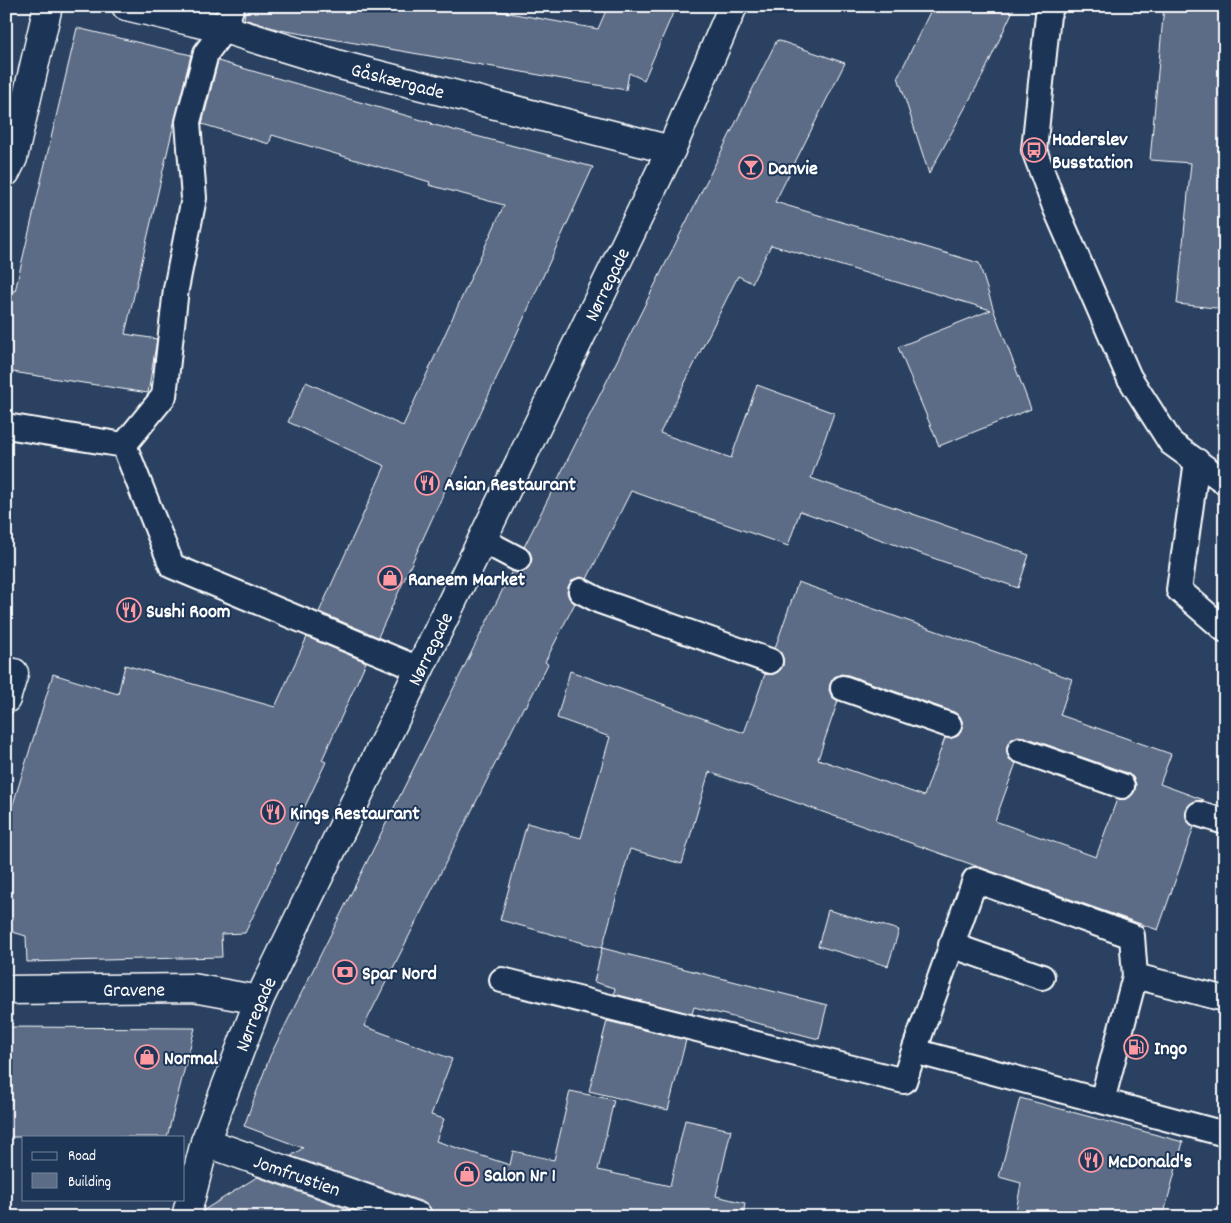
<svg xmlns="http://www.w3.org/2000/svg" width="1231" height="1223" font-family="Dekko,sans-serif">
<rect width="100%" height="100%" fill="#2a4161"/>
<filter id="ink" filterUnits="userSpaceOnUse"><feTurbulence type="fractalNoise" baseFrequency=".02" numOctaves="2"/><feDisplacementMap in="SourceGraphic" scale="10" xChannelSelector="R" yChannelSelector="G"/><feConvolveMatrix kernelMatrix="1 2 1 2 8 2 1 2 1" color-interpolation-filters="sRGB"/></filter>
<g filter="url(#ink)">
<!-- building -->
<path fill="#5b6c86" stroke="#fff" fill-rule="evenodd" d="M 246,6 L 488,6 L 487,9 L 598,29 L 608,6 L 676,6 L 644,80 L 629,73 L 626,90 L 280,30 L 244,19 Z
M 933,6 L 1015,6 L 983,75 L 929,174 L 898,77 Z
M 1164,6 L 1225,6 L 1225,309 L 1177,304 L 1191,163 L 1150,160 Z
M 77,28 L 191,55 L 175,119 L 125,334 L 157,339 L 148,393 L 6,371 L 6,290 L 15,291 Z
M 777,40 L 845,63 L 775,202 L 979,263 L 994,311 L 1031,409 L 939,446 L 898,347 L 991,310 L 771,245 L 752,283 L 738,276 L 660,433 L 731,458 L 757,385 L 834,413 L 811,478 L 1029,555 L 1018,588 L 800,511 L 788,546 L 631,491 L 587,579 L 581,577 L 574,579 L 569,585 L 567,592 L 569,598 L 575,603 L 545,662 L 548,664 L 526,707 L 524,706 L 364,1026 L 452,1059 L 431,1115 L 444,1119 L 436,1141 L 510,1165 L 513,1151 L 554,1160 L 570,1091 L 614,1100 L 598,1170 L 670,1186 L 685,1120 L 731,1130 L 716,1196 L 745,1203 L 743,1217 L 501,1217 L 471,1207 L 470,1217 L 433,1217 L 430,1207 L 423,1202 L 291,1156 L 303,1148 L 244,1126 L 270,1056 L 512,571 L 518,573 L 525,571 L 530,565 L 532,559 L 530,552 L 524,547 Z
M 218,61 L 432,123 L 431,124 L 593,167 L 378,637 L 319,612 L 385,466 L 288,422 L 306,382 L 403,426 L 504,205 L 429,185 L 430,182 L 272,135 L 269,144 L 202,124 Z
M 798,582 L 1072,679 L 1060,715 L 1171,754 L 1160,784 L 1204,800 L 1195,801 L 1190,804 L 1186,810 L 1186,818 L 1189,823 L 1194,827 L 1158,930 L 709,772 L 682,864 L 630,849 L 602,948 L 500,920 L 527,823 L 581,838 L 610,737 L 557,718 L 570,671 L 744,733 L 765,674 L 773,674 L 779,671 L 783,666 L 783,658 L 780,652 L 775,648 ZM 841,674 L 848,675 L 954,712 L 960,716 L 963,723 L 962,730 L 958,736 L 952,738 L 945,738 L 924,796 L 818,759 L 838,701 L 832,697 L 829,690 L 830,684 L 834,677 ZM 1018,736 L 1025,737 L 1127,773 L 1133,777 L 1136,784 L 1135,791 L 1131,796 L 1125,799 L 1117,799 L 1096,857 L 995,821 L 1016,763 L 1009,759 L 1007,753 L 1007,746 L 1011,740 Z
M 307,637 L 366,662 L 322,760 L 326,762 L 245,933 L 221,934 L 222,957 L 27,962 L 26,936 L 6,930 L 6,827 L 53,674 L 118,694 L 125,665 L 275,707 Z
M 828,910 L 899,930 L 888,966 L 818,946 Z
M 602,948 L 827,1005 L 819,1039 L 694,1007 L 692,1014 L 614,994 L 615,988 L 594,982 Z
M 607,1021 L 686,1040 L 668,1110 L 589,1091 Z
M 6,1027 L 195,1028 L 167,1137 L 6,1137 Z
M 1020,1098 L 1183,1142 L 1163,1217 L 1015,1217 L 1021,1183 L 999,1177 Z
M 257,1177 L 370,1217 L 202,1217 L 204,1210 Z"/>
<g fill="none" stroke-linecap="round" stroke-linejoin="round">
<!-- service casing -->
<g stroke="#fff" stroke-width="28">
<path id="service" d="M 1052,6 L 1048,15 L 1034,150 L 1055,207 L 1129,377 L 1171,443 L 1225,482
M 6,426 L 124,445 L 172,566 L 419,669
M 124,445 L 164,396 L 176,289 L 194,198 L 188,122 L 206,53 L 224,29 L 232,6
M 1197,461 L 1179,590 L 1225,630
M 482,540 L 518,559
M 581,591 L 600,601 L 770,661
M 843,688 L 949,725
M 1020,750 L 1122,786
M 1199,814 L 1225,822
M 951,945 L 1042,977
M 502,980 L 904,1081 L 914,1051 L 1225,1134
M 914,1051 L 975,880 L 1132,936 L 1135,976
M 1102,1101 L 1135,976 L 1225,999"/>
</g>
<!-- pedestrian casing -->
<g stroke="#fff" stroke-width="31">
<g id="pedestrian">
<path id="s1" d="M 205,1142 L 418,1217"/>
</g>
</g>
<!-- minor casing -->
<g stroke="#fff" stroke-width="31">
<g id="minor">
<path id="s2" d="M 126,6 L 224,29 L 340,65 L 671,150"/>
<path d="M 6,172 L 13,158 L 48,6"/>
<path d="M 6,672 L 14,673 L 6,699"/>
<path id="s3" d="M 6,990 L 193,988 L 259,1000"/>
<path id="s4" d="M 186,1217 L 205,1142 L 259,1000 L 671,150 L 733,6"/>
</g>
</g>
<!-- service -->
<use href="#service" stroke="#1d3557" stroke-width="24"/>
<!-- pedestrian -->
<use href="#pedestrian" stroke="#1d3557" stroke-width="28"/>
<!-- minor -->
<use href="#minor" stroke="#1d3557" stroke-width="28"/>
</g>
</g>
<!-- icons -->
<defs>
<g id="bus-ring" transform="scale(1.25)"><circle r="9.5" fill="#1d3557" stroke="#ff9aa2" stroke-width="1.5"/><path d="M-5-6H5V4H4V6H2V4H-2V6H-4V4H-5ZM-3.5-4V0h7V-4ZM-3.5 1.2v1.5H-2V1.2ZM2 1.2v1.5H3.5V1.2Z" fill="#ff9aa2"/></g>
<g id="bar-ring" transform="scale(1.25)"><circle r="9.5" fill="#1d3557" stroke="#ff9aa2" stroke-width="1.5"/><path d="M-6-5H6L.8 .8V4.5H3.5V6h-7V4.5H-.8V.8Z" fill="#ff9aa2"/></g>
<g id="restaurant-ring" transform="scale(1.25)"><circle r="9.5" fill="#1d3557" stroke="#ff9aa2" stroke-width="1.5"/><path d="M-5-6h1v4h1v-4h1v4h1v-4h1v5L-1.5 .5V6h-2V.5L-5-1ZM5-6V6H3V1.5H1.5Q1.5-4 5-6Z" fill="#ff9aa2"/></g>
<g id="shop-ring" transform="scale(1.25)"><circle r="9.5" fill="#1d3557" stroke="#ff9aa2" stroke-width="1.5"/><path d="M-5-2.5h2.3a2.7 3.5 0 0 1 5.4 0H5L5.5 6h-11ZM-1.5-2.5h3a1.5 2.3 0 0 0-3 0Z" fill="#ff9aa2"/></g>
<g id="bank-ring" transform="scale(1.25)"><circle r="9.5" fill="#1d3557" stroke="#ff9aa2" stroke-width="1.5"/><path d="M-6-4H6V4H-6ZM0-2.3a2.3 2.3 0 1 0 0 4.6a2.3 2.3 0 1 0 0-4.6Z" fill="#ff9aa2"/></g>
<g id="fuel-ring" transform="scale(1.25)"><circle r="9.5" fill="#1d3557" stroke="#ff9aa2" stroke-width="1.5"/><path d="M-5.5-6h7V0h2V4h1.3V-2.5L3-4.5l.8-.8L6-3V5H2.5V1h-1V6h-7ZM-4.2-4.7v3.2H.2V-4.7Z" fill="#ff9aa2"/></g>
</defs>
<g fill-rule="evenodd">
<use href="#bus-ring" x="1034" y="150"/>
<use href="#bar-ring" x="751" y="167"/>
<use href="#restaurant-ring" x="427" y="483"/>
<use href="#shop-ring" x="390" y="578"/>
<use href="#restaurant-ring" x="129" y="610"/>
<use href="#restaurant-ring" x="273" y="812"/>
<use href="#bank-ring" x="345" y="972"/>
<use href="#fuel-ring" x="1136" y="1047"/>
<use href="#shop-ring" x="147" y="1057"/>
<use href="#restaurant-ring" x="1091" y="1160"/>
<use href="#shop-ring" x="467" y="1174"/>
</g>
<g text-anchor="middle" stroke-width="4" stroke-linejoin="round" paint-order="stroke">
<!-- street labels -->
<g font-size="20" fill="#fff" stroke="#1d3557">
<text dy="7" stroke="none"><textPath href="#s2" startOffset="282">Gåskærgade</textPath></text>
<text dy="7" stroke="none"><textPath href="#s4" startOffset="1025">Nørregade</textPath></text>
<text dy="7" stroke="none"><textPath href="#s4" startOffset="620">Nørregade</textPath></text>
<text dy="7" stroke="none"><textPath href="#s3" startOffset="128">Gravene</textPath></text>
<text dy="7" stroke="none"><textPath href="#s4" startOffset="215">Nørregade</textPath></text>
<text dy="7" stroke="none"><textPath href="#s1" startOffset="98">Jomfrustien</textPath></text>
</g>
<!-- poi labels -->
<g font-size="20" font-weight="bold" fill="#fff" stroke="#1d3557" text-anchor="start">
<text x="1052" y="145">Haderslev<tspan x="1052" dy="23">Busstation</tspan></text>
<text x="768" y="174">Danvie</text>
<text x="444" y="490">Asian Restaurant</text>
<text x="408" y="585">Raneem Market</text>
<text x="146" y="617">Sushi Room</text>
<text x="290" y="819">Kings Restaurant</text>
<text x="362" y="979">Spar Nord</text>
<text x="1154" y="1054">Ingo</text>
<text x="164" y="1064">Normal</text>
<text x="1108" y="1167">McDonald's</text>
<text x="484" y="1181">Salon Nr 1</text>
</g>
</g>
<!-- margin -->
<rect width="1231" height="1223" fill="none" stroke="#1d3557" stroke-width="25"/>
<rect x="12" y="12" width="1206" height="1198" fill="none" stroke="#fff" stroke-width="2" filter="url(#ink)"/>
<!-- legend -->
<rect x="22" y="1136" width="162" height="65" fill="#1d3557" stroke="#77869a"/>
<rect x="32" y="1152" width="25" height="8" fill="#1d3557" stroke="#77869a"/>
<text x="68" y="1160" font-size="15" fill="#ffffff">Road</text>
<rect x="32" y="1173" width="25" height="15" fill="#5b6c86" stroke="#77869a"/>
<text x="68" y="1186" font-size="15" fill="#ffffff">Building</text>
</svg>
